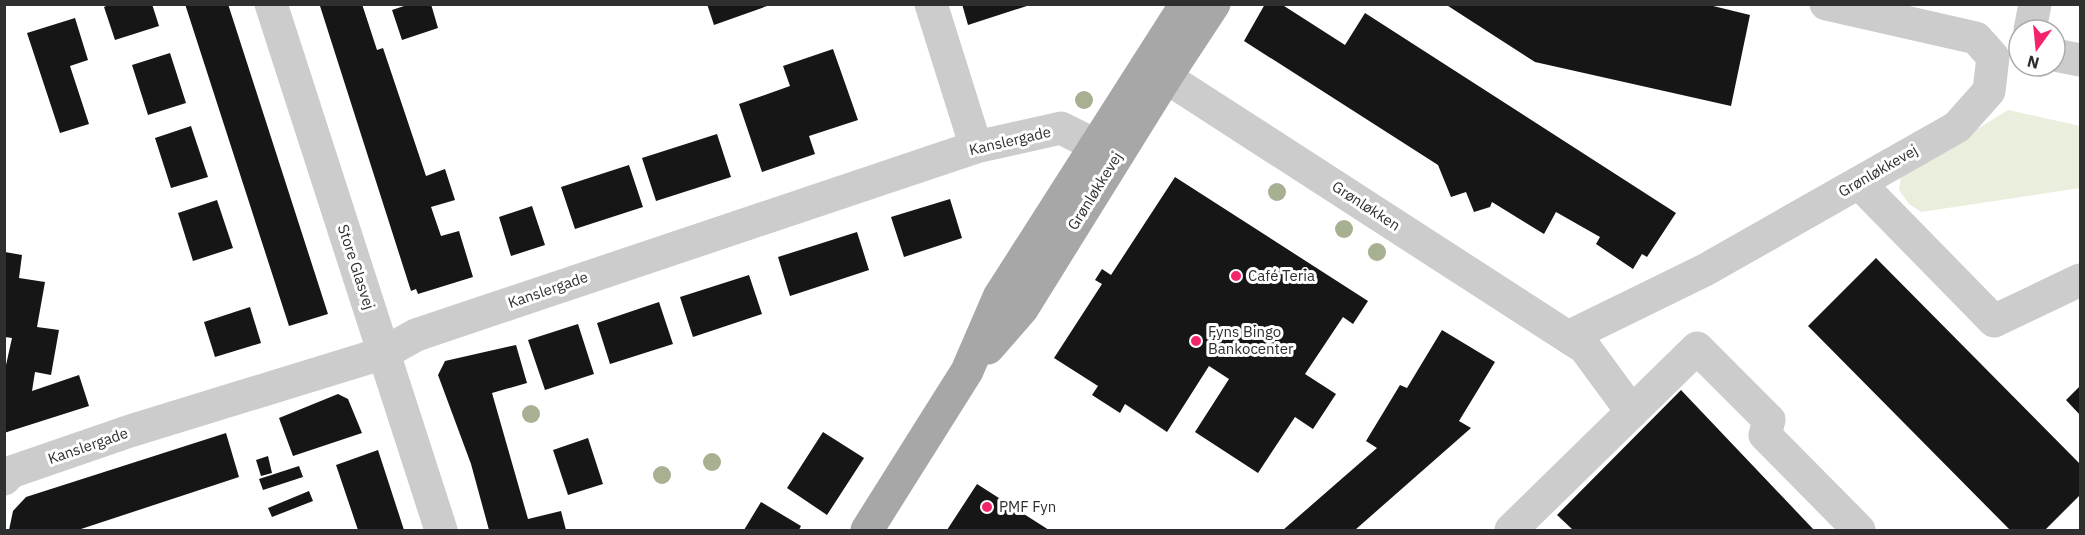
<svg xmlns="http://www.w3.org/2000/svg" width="2085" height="535" font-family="'IBM Plex Sans',sans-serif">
<rect width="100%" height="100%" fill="#fff"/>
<!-- green -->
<path fill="#eaeedc" d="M 2008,110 L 2080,126 L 2080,188 L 1921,212 L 1909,204 L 1899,190 L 1901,176 Z"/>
<!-- building -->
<path fill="#161616" d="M 110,4 L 152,4 L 159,26 L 115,40 L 104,7 Z
M 185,4 L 228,4 L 328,314 L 289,326 Z
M 325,4 L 362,4 L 377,50 L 383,48 L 426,176 L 445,169 L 455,200 L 431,207 L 441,236 L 459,231 L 473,277 L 418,294 L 416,289 L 411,291 L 320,6 Z
M 410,4 L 431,4 L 438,28 L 402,40 L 392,10 Z
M 707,4 L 770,4 L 770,5 L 714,25 Z
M 962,4 L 1029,4 L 1030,5 L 968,25 Z
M 1265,4 L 1281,4 L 1345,45 L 1365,13 L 1676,213 L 1647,257 L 1642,254 L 1633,269 L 1596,244 L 1600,237 L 1556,212 L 1544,234 L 1492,202 L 1490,207 L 1474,212 L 1466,192 L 1451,197 L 1438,165 L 1244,41 Z
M 1445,4 L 1705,4 L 1750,15 L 1731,106 L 1535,62 Z
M 75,18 L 88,60 L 70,66 L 89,124 L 60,133 L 27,33 Z
M 833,49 L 858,120 L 809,136 L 815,154 L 762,172 L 739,104 L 790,86 L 783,66 Z
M 170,53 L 186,103 L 148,115 L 132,65 Z
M 191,126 L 208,177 L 171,188 L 155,138 Z
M 717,134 L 731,177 L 656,201 L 642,158 Z
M 629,165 L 643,207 L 575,229 L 561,187 Z
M 1175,177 L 1368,301 L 1353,324 L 1343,317 L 1305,374 L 1336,394 L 1313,429 L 1295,417 L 1258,473 L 1195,432 L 1229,379 L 1209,366 L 1167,432 L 1125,404 L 1120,413 L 1092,395 L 1098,386 L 1054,358 L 1102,284 L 1095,280 L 1102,269 L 1111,275 Z
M 950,199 L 962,238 L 904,257 L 891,217 Z
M 217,200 L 233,248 L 193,261 L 178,213 Z
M 532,206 L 545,245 L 511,256 L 499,217 Z
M 857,232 L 869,270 L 790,296 L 778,257 Z
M 5,252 L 22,255 L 19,278 L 45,282 L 37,327 L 59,330 L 51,375 L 35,372 L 32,391 L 79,375 L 89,406 L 4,433 L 4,374 L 12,338 L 5,337 Z
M 1876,258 L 2080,464 L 2080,495 L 2045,530 L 2010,530 L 1808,326 Z
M 749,275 L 762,314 L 693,337 L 680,297 Z
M 659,302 L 673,344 L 610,364 L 597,323 Z
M 250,307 L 261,343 L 215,357 L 204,322 Z
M 578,324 L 594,374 L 545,390 L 528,340 Z
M 1442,330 L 1495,362 L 1459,421 L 1471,428 L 1355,530 L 1283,530 L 1377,448 L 1366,441 L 1400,385 L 1407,388 Z
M 516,345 L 527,383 L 492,393 L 528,519 L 561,511 L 566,530 L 489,530 L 471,464 L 438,375 L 445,361 Z
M 2080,386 L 2080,415 L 2066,400 Z
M 1681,390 L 1814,530 L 1573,530 L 1557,515 Z
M 338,394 L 348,399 L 362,433 L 293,456 L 279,418 Z
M 823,432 L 864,458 L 827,515 L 787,488 Z
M 226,433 L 239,477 L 78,530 L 9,530 L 13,511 L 26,497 Z
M 588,438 L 603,484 L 568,495 L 553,450 Z
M 378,450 L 404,530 L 358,530 L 336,465 Z
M 268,456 L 272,473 L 261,476 L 256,460 Z
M 299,466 L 303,477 L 263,490 L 259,479 Z
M 977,484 L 1049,530 L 947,530 Z
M 309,491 L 313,501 L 272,517 L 268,508 Z
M 761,502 L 801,526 L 799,530 L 744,530 Z"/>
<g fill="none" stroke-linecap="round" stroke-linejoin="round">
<!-- minor -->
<path stroke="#ccc" stroke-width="33" d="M 271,4 L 441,530
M 931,4 L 976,147
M 2030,30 L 2035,4
M 2055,55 L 2080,60
M 1147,65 L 1585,348 L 1632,412
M 1859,183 L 1994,321 L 2080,280
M 1568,337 L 1705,270 L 1957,127 L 1989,91 L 1993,57 L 1976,38 L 1826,4
M 4,479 L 11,472 L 130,431 L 384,353 L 416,335 L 976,147 L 1061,128 L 1095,145
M 1511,530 L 1697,348 L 1769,420 L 1765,435 L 1859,530"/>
<!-- major -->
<path stroke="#a7a7a7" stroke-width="33" d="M 988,348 L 1022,309 L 1166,77 L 1214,4
M 867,530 L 967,371 L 999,297 L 1186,4"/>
</g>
<!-- trees -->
<g fill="#a8b092">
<circle cx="1084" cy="100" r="9"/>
<circle cx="1277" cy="192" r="9"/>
<circle cx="1344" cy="229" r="9"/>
<circle cx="1377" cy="252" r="9"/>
<circle cx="531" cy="414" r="9"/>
<circle cx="712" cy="462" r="9"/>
<circle cx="662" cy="475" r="9"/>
</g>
<!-- markers -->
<g fill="#f4246c" stroke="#fff" stroke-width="2">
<circle cx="1236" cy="276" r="6"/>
<circle cx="1196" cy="341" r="6"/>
<circle cx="987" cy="507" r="6"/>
</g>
<g text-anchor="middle" stroke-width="6" stroke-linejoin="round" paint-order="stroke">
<!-- street labels -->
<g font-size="15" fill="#2f2f2f" stroke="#fff">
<text transform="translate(1010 141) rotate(-13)" y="5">Kanslergade</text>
<text transform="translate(1878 171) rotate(-30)" y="5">Grønløkkevej</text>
<text transform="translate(1095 191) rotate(-58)" y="5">Grønløkkevej</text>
<text transform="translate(1366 206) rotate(33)" y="5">Grønløkken</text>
<text transform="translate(356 267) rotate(72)" y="5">Store Glasvej</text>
<text transform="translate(548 290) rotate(-19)" y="5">Kanslergade</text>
<text transform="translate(88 446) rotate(-19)" y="5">Kanslergade</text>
</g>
<!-- poi labels -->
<g font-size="15" fill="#2f2f2f" stroke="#fff" text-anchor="start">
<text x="1248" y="281">Café Teria</text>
<text x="1208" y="337">Fyns Bingo<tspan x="1208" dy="17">Bankocenter</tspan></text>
<text x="999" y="512">PMF Fyn</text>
</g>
</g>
<!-- border -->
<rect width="2085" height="535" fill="none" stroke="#2f2f2f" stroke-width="12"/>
<!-- north arrow -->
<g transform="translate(2037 48) rotate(195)"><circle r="28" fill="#ffffff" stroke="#acacac" stroke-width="1.5"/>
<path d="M0-4.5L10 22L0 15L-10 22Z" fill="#f4246c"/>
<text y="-9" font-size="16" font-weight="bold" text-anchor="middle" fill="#2f2f2f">N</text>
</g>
</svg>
